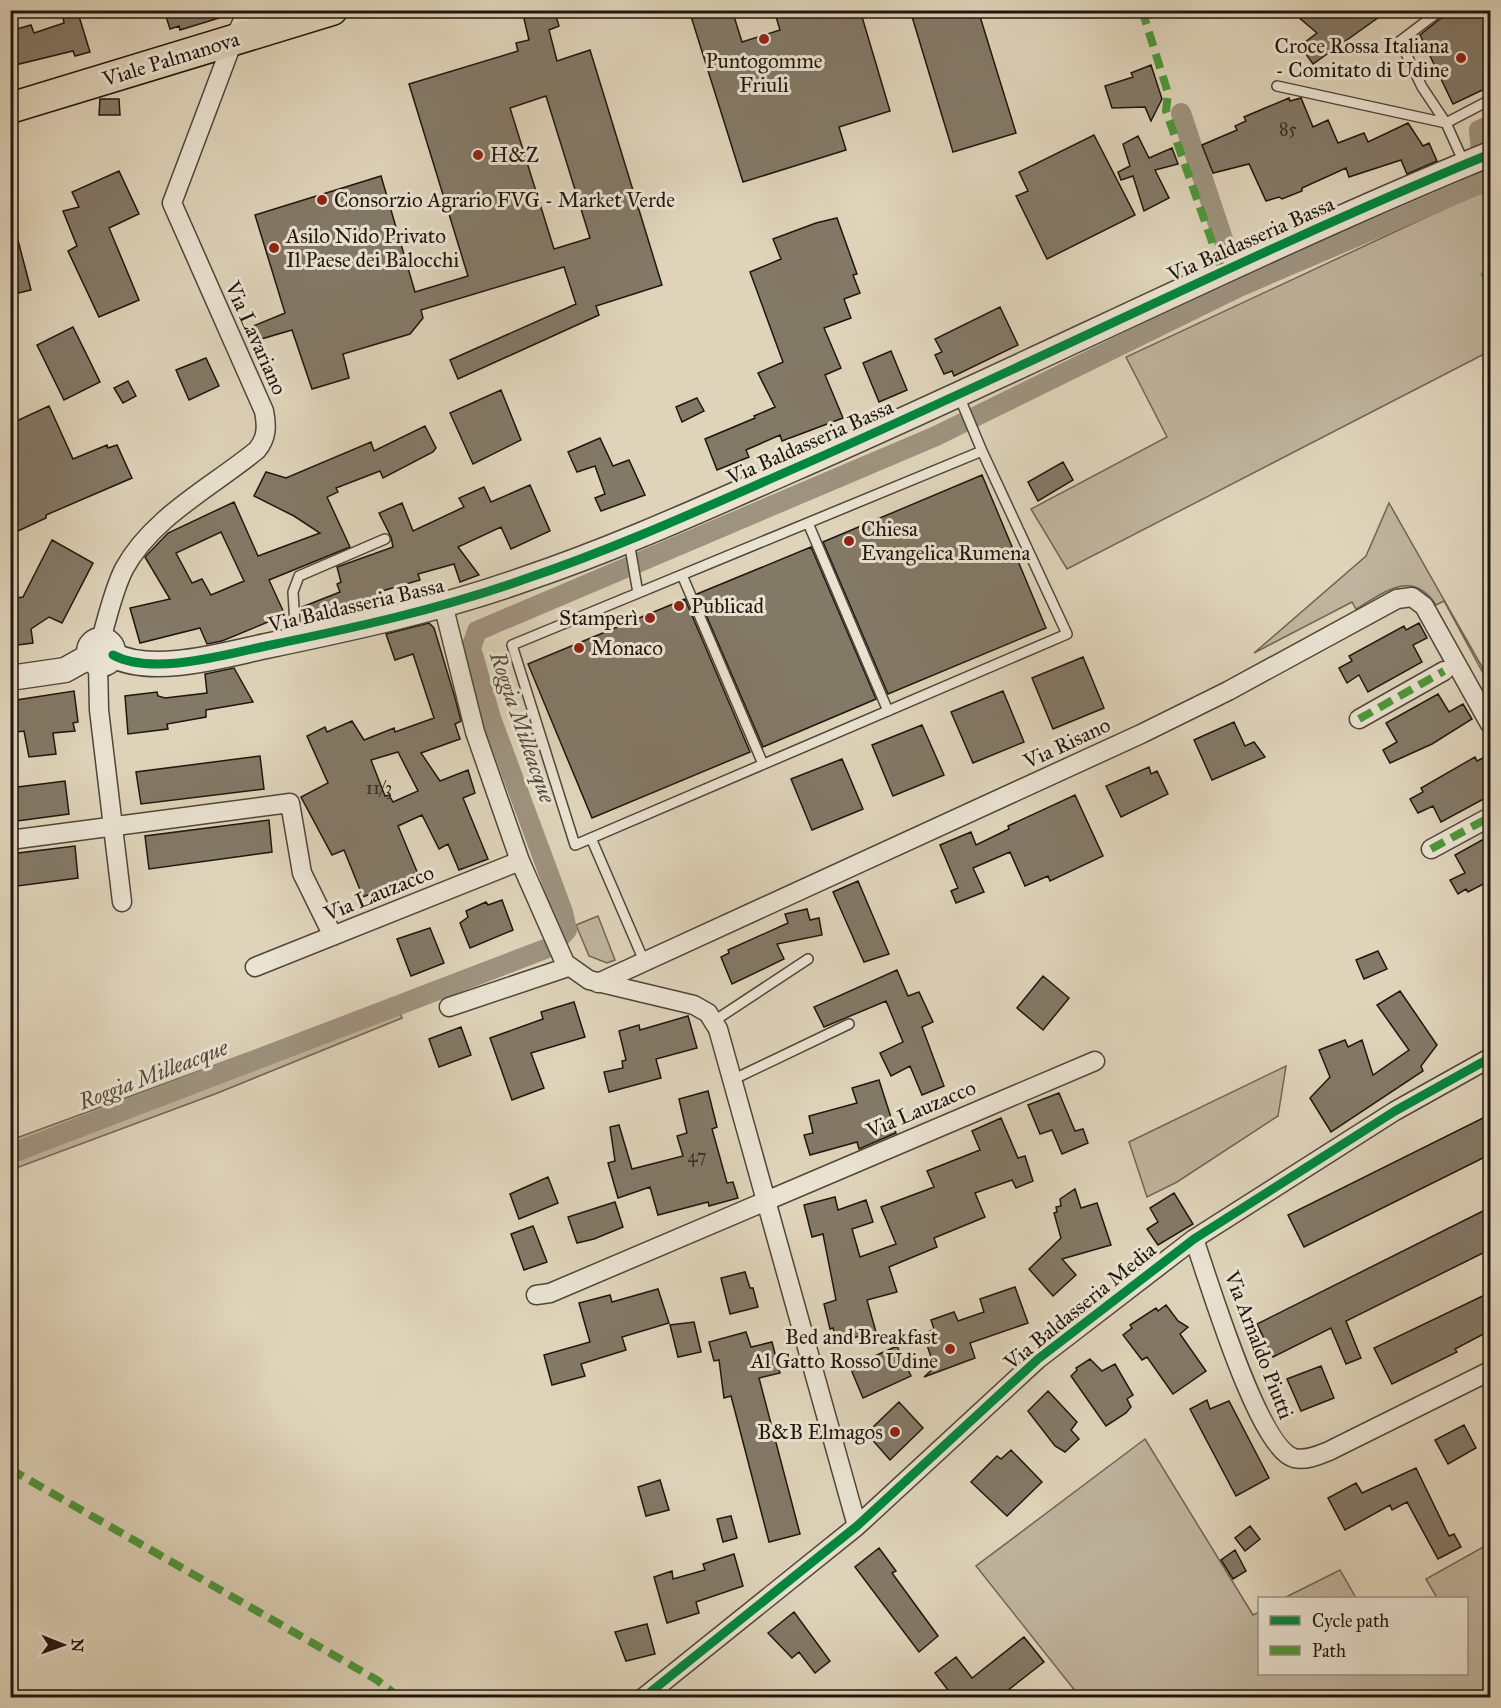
<svg xmlns="http://www.w3.org/2000/svg" width="1501" height="1708" font-family="'IM FELL Great Primer',serif">
<rect width="100%" height="100%" fill="#dfd4ba"/>
<filter id="stains"><feTurbulence type="fractalNoise" baseFrequency=".00333" numOctaves="4"/><feColorMatrix values="0 0 0 0 .2 0 0 0 0 .09 0 0 0 0 .02 0 0 0 .5 -.17"/></filter>
<radialGradient id="worn" r=".72"><stop offset=".6" stop-color="#630" stop-opacity="0"/><stop offset="1" stop-color="#630" stop-opacity=".3"/></radialGradient>
<!-- green -->
<path fill="#bfb49d" stroke="#706555" stroke-width="1.5" d="M 1490,168 L 1490,351 L 1067,569 L 1031,509 L 1167,437 L 1126,357 L 1489,188 L 1487,170 Z
M 1389,503 L 1490,681 L 1490,686 L 1444,601 L 1436,605 C 1412,568 1384,593 1356,609 L 1352,602 L 1254,653 L 1366,556 Z
M 598,916 L 615,960 L 607,963 L 589,956 L 576,925 Z
M 395,999 L 402,1018 L 215,1094 L 11,1170 L 11,1140 Z
M 1286,1066 L 1278,1116 L 1177,1182 L 1147,1197 L 1129,1142 Z
M 1145,1439 L 1253,1615 L 1259,1612 L 1260,1674 L 1466,1674 L 1466,1598 L 1437,1598 L 1426,1579 L 1485,1546 L 1490,1557 L 1490,1697 L 1080,1697 L 976,1566 Z
M 1340,1570 L 1356,1598 L 1284,1598 Z"/>
<g fill="none" stroke-linecap="round" stroke-linejoin="round">
<!-- canal -->
<path stroke="#9e937f" stroke-width="20" d="M 1181,113 L 1237,281
M 10,1154 L 553,946 L 567,930 L 563,912 L 491,718 L 471,648 L 477,631 L 936,436 L 1239,287 L 1484,182 L 1479,130 L 1490,125"/>
</g>
<!-- building -->
<path fill="#837967" stroke="#20160d" stroke-width="1.5" fill-rule="evenodd" d="M 164,10 L 231,10 L 232,14 L 180,30 L 179,26 L 170,29 Z
M 522,10 L 554,10 L 559,26 L 549,30 L 557,61 L 590,50 L 662,285 L 596,306 L 599,315 L 458,379 L 450,360 L 576,304 L 564,267 L 421,310 L 423,318 L 410,334 L 343,354 L 349,378 L 312,389 L 292,330 L 251,342 L 246,329 L 285,313 L 255,215 L 381,176 L 415,292 L 468,276 L 409,84 L 518,51 L 516,43 L 529,40 ZM 546,96 L 590,238 L 554,249 L 510,108 Z
M 689,10 L 732,10 L 742,42 L 780,30 L 774,10 L 816,10 L 819,18 L 844,10 L 860,10 L 890,111 L 839,127 L 846,150 L 743,182 Z
M 910,10 L 978,10 L 1016,133 L 953,152 Z
M 1290,10 L 1389,10 L 1313,64 L 1300,46 L 1317,33 Z
M 1458,10 L 1491,10 L 1491,86 L 1453,104 L 1420,35 L 1440,19 Z
M 78,13 L 90,52 L 75,56 L 73,51 L 15,65 L 10,50 L 10,31 L 31,25 L 34,33 L 64,23 L 63,17 Z
M 1151,65 L 1162,99 L 1151,121 L 1145,107 L 1112,108 L 1105,86 L 1133,77 L 1131,73 Z
M 1289,98 L 1290,101 L 1301,98 L 1313,127 L 1328,120 L 1338,143 L 1364,133 L 1368,142 L 1408,123 L 1423,146 L 1429,143 L 1437,161 L 1407,174 L 1401,160 L 1349,177 L 1346,168 L 1302,188 L 1302,191 L 1282,199 L 1279,197 L 1266,201 L 1249,164 L 1213,173 L 1202,145 L 1237,130 L 1235,126 L 1246,121 L 1244,117 Z
M 100,99 L 119,99 L 120,115 L 99,115 Z
M 1094,135 L 1135,215 L 1047,259 L 1016,196 L 1028,191 L 1019,172 Z
M 1138,136 L 1149,158 L 1172,148 L 1178,164 L 1155,170 L 1169,198 L 1144,211 L 1133,176 L 1121,180 L 1118,172 L 1130,166 L 1123,144 Z
M 119,171 L 139,214 L 109,228 L 139,300 L 99,317 L 68,251 L 77,246 L 63,211 L 79,207 L 72,192 Z
M 837,218 L 857,274 L 853,275 L 860,293 L 844,299 L 851,318 L 824,328 L 841,368 L 825,375 L 843,418 L 782,441 L 780,435 L 746,450 L 749,457 L 717,470 L 705,439 L 755,418 L 754,416 L 775,407 L 758,373 L 783,362 L 750,272 L 781,259 L 773,239 L 816,223 Z
M 15,229 L 31,290 L 10,295 L 10,230 Z
M 1000,307 L 1018,345 L 954,376 L 952,371 L 944,374 L 935,355 L 942,352 L 935,339 Z
M 73,327 L 100,382 L 64,400 L 37,345 Z
M 891,351 L 907,390 L 879,402 L 863,363 Z
M 206,358 L 219,386 L 189,400 L 176,370 Z
M 128,381 L 136,396 L 123,403 L 114,388 Z
M 501,390 L 521,440 L 473,464 L 450,413 Z
M 697,398 L 704,411 L 682,422 L 676,407 Z
M 49,406 L 73,459 L 107,445 L 108,448 L 117,445 L 132,478 L 46,515 L 46,518 L 18,531 L 10,513 L 10,424 Z
M 425,426 L 436,448 L 433,452 L 383,478 L 380,471 L 336,488 L 338,492 L 327,497 L 350,547 L 269,580 L 285,615 L 222,641 L 207,644 L 200,628 L 140,643 L 130,608 L 170,599 L 145,557 L 168,533 L 234,502 L 258,556 L 320,533 L 294,516 L 254,496 L 266,472 L 286,478 L 371,442 L 374,451 ZM 221,532 L 244,581 L 211,595 L 202,579 L 192,583 L 176,553 Z
M 600,438 L 613,466 L 629,460 L 645,495 L 601,511 L 595,498 L 605,494 L 595,466 L 577,472 L 568,452 Z
M 1063,462 L 1073,480 L 1038,501 L 1028,482 Z
M 982,475 L 1046,628 L 888,694 L 823,542 Z
M 530,485 L 550,531 L 511,549 L 501,527 L 458,547 L 479,575 L 460,582 L 454,564 L 418,574 L 420,580 L 382,591 L 385,605 L 306,623 L 302,607 L 340,592 L 337,584 L 341,582 L 337,567 L 393,547 L 391,537 L 379,513 L 402,503 L 413,531 L 464,507 L 459,498 L 484,487 L 491,502 Z
M 52,540 L 93,563 L 62,623 L 49,617 L 31,629 L 33,643 L 10,646 L 10,599 L 23,597 Z
M 811,547 L 876,699 L 763,747 L 697,594 Z
M 685,599 L 750,752 L 592,818 L 528,664 Z
M 429,623 L 434,628 L 455,698 L 461,721 L 455,724 L 460,739 L 421,753 L 440,781 L 468,770 L 475,793 L 463,798 L 488,859 L 459,870 L 448,844 L 439,849 L 422,815 L 398,826 L 418,874 L 363,897 L 344,850 L 332,855 L 301,797 L 328,783 L 307,736 L 325,727 L 327,732 L 352,721 L 364,740 L 394,728 L 395,732 L 434,718 L 413,654 L 395,660 L 386,634 ZM 398,752 L 418,791 L 393,802 L 389,795 L 385,796 L 371,760 Z
M 1419,623 L 1427,638 L 1413,645 L 1422,662 L 1368,692 L 1359,675 L 1347,683 L 1339,668 L 1352,661 L 1349,656 L 1404,626 L 1406,630 Z
M 1083,657 L 1104,708 L 1053,729 L 1032,678 Z
M 234,668 L 253,702 L 206,710 L 206,717 L 167,724 L 168,729 L 128,734 L 125,696 L 157,692 L 158,696 L 165,698 L 207,693 L 205,674 Z
M 74,691 L 78,722 L 73,723 L 75,731 L 53,733 L 56,754 L 29,757 L 24,731 L 10,733 L 10,701 Z
M 1003,691 L 1024,742 L 973,763 L 951,712 Z
M 1438,694 L 1449,712 L 1463,704 L 1472,719 L 1432,744 L 1390,763 L 1383,750 L 1397,742 L 1386,723 Z
M 1234,722 L 1245,746 L 1254,742 L 1265,757 L 1212,780 L 1194,740 Z
M 922,725 L 944,775 L 893,796 L 872,745 Z
M 1491,754 L 1491,773 L 1485,776 L 1491,786 L 1491,795 L 1441,822 L 1433,806 L 1418,813 L 1410,799 L 1423,792 L 1421,788 L 1475,757 L 1477,761 Z
M 260,756 L 264,789 L 141,804 L 136,772 Z
M 842,759 L 863,809 L 812,830 L 791,779 Z
M 1149,767 L 1151,774 L 1157,771 L 1168,794 L 1121,817 L 1106,786 Z
M 65,781 L 69,814 L 10,822 L 10,788 Z
M 1075,795 L 1103,856 L 1050,881 L 1048,876 L 1025,886 L 1010,852 L 973,868 L 984,892 L 956,903 L 951,891 L 958,888 L 940,845 L 971,832 L 976,845 L 1009,829 L 1008,826 Z
M 269,820 L 272,852 L 149,869 L 145,836 Z
M 1491,835 L 1491,880 L 1468,892 L 1466,889 L 1458,894 L 1450,880 L 1465,873 L 1455,855 Z
M 75,846 L 78,878 L 10,887 L 10,854 Z
M 858,881 L 889,954 L 864,962 L 833,892 Z
M 502,900 L 513,930 L 470,948 L 460,923 L 468,917 L 466,911 L 486,902 L 488,905 Z
M 807,909 L 810,920 L 819,918 L 822,935 L 777,944 L 784,959 L 732,984 L 721,957 L 729,953 L 728,950 L 788,923 L 785,914 Z
M 430,928 L 444,963 L 411,976 L 397,939 Z
M 1378,951 L 1387,969 L 1364,979 L 1356,960 Z
M 897,970 L 908,996 L 919,992 L 933,1022 L 922,1027 L 944,1086 L 922,1095 L 910,1066 L 891,1076 L 880,1053 L 903,1042 L 886,1001 L 824,1027 L 814,1007 Z
M 1043,976 L 1069,998 L 1043,1030 L 1017,1008 Z
M 1400,991 L 1437,1045 L 1421,1066 L 1423,1071 L 1331,1132 L 1310,1098 L 1330,1077 L 1319,1050 L 1345,1040 L 1348,1047 L 1362,1040 L 1373,1075 L 1409,1050 L 1377,1005 Z
M 574,1002 L 585,1037 L 531,1053 L 544,1088 L 512,1100 L 490,1038 L 543,1019 L 541,1012 Z
M 688,1016 L 697,1048 L 656,1059 L 661,1078 L 609,1092 L 604,1072 L 623,1068 L 622,1061 L 626,1060 L 619,1031 L 639,1025 L 640,1030 Z
M 461,1027 L 471,1055 L 439,1067 L 429,1039 Z
M 879,1080 L 896,1133 L 859,1149 L 857,1142 L 810,1155 L 804,1135 L 813,1133 L 809,1116 L 857,1103 L 852,1088 Z
M 708,1091 L 717,1127 L 712,1129 L 727,1183 L 733,1182 L 738,1198 L 709,1206 L 708,1202 L 658,1215 L 650,1187 L 618,1198 L 608,1163 L 615,1161 L 610,1127 L 619,1125 L 632,1169 L 683,1156 L 677,1136 L 687,1133 L 679,1099 Z
M 1059,1093 L 1075,1131 L 1083,1129 L 1088,1143 L 1062,1154 L 1052,1130 L 1040,1134 L 1028,1105 Z
M 1485,1117 L 1491,1128 L 1491,1154 L 1304,1247 L 1288,1215 Z
M 1001,1118 L 1018,1158 L 1025,1156 L 1033,1181 L 1016,1188 L 1012,1180 L 975,1193 L 985,1217 L 934,1238 L 937,1247 L 889,1267 L 897,1292 L 867,1300 L 876,1332 L 837,1342 L 833,1328 L 830,1329 L 824,1304 L 836,1300 L 823,1234 L 812,1237 L 804,1205 L 835,1197 L 838,1210 L 866,1200 L 873,1222 L 852,1229 L 860,1257 L 896,1244 L 881,1207 L 934,1187 L 927,1171 L 980,1150 L 972,1131 Z
M 548,1177 L 558,1203 L 519,1219 L 510,1194 Z
M 1075,1189 L 1081,1208 L 1097,1203 L 1111,1245 L 1062,1259 L 1076,1275 L 1053,1296 L 1029,1269 L 1061,1238 L 1054,1213 L 1057,1212 L 1056,1207 L 1061,1206 L 1060,1199 Z
M 1174,1193 L 1193,1224 L 1158,1245 L 1147,1229 L 1158,1222 L 1150,1208 Z
M 615,1202 L 623,1227 L 594,1239 L 577,1243 L 568,1217 Z
M 1491,1207 L 1491,1249 L 1346,1321 L 1361,1358 L 1346,1364 L 1331,1328 L 1273,1357 L 1257,1324 Z
M 533,1226 L 547,1262 L 524,1270 L 511,1234 Z
M 745,1272 L 750,1288 L 753,1288 L 758,1307 L 730,1314 L 721,1278 Z
M 1015,1287 L 1028,1323 L 970,1343 L 975,1358 L 924,1377 L 937,1365 L 934,1366 L 925,1339 L 930,1337 L 928,1332 L 934,1329 L 931,1320 L 954,1312 L 958,1321 L 984,1312 L 980,1299 Z
M 658,1289 L 669,1323 L 622,1337 L 626,1350 L 581,1364 L 585,1376 L 552,1385 L 544,1355 L 590,1342 L 579,1303 L 610,1295 L 612,1302 Z
M 1491,1292 L 1491,1330 L 1455,1349 L 1457,1352 L 1392,1384 L 1374,1348 Z
M 1166,1305 L 1178,1321 L 1188,1327 L 1180,1334 L 1206,1371 L 1173,1394 L 1147,1357 L 1142,1360 L 1123,1335 L 1132,1328 L 1130,1325 L 1156,1308 L 1158,1311 Z
M 694,1322 L 701,1352 L 678,1357 L 670,1325 Z
M 746,1332 L 751,1347 L 772,1342 L 780,1373 L 759,1378 L 800,1534 L 769,1542 L 731,1396 L 724,1398 L 719,1360 L 714,1361 L 709,1342 Z
M 897,1346 L 911,1376 L 863,1398 L 850,1367 Z
M 1090,1359 L 1102,1371 L 1115,1364 L 1133,1395 L 1127,1399 L 1131,1407 L 1126,1413 L 1106,1426 L 1071,1376 L 1077,1370 L 1076,1368 Z
M 1321,1366 L 1334,1398 L 1301,1411 L 1287,1379 Z
M 1048,1391 L 1077,1422 L 1071,1430 L 1079,1439 L 1065,1452 L 1055,1446 L 1028,1411 Z
M 1207,1400 L 1210,1409 L 1229,1401 L 1269,1478 L 1236,1496 L 1190,1409 Z
M 899,1402 L 923,1428 L 890,1460 L 869,1436 L 875,1429 L 873,1427 Z
M 1464,1425 L 1476,1448 L 1448,1464 L 1435,1440 Z
M 1011,1450 L 1042,1482 L 1007,1516 L 971,1482 L 997,1456 L 1001,1459 Z
M 1416,1468 L 1449,1536 L 1454,1534 L 1461,1547 L 1438,1559 L 1407,1502 L 1392,1510 L 1390,1505 L 1345,1530 L 1328,1498 L 1356,1483 L 1362,1493 Z
M 660,1480 L 669,1510 L 646,1516 L 638,1487 Z
M 731,1516 L 737,1538 L 723,1542 L 717,1519 Z
M 1250,1526 L 1260,1539 L 1245,1551 L 1235,1538 Z
M 879,1548 L 896,1571 L 892,1573 L 938,1636 L 919,1652 L 855,1567 Z
M 1235,1550 L 1246,1571 L 1233,1579 L 1221,1560 Z
M 734,1554 L 743,1586 L 696,1602 L 699,1613 L 667,1623 L 654,1577 L 672,1571 L 673,1579 L 705,1570 L 703,1564 Z
M 794,1612 L 830,1661 L 815,1673 L 799,1652 L 792,1658 L 768,1633 Z
M 647,1624 L 655,1654 L 626,1661 L 615,1632 Z
M 1024,1637 L 1044,1662 L 998,1698 L 954,1698 L 935,1673 L 956,1657 L 972,1678 Z"/>
<g fill="none" stroke-linecap="round" stroke-linejoin="round">
<!-- service casing -->
<g stroke="#504638" stroke-width="12">
<path id="service" d="M 1441,10 L 1400,41 L 1422,87 L 1446,123 L 1490,100
M 1277,86 L 1446,123 L 1465,165
M 808,523 L 888,711
M 629,542 L 638,593 L 982,451 L 959,396
M 682,575 L 763,764
M 638,593 L 512,645 L 575,845 L 1067,634 L 982,451
M 296,640 L 293,592 L 299,576 L 385,539
M 591,838 L 644,961
M 714,1021 L 808,959
M 732,1080 L 849,1024"/>
</g>
<!-- minor casing -->
<g stroke="#504638" stroke-width="21">
<path id="minor" d="M 443,604 L 475,732 L 520,861 L 565,963 L 589,980 L 694,1005 L 708,1013 L 718,1029 L 857,1526
M 101,639 C 108,616 113,591 124,569 C 152,517 212,487 257,450 C 267,438 267,426 264,411 L 172,203 L 233,41 L 248,10
M 98,664 L 99,710 L 122,902
M 1359,719 L 1444,671
M 10,840 L 290,803 L 302,873 L 333,936
M 1431,849 L 1490,817
M 255,967 L 520,861
M 598,983 L 1141,734 L 1228,691 L 1397,599 L 1412,597 L 1424,606 L 1490,724
M 449,1007 L 568,967
M 1194,1239 C 1208,1278 1258,1448 1294,1458 C 1306,1461 1319,1455 1329,1451 L 1490,1371
M 536,1295 L 550,1293 L 1095,1061
M 643,1698 L 857,1526 L 1038,1359 L 1194,1239 L 1395,1111 L 1490,1058"/>
</g>
<!-- tertiary casing -->
<g stroke="#504638" stroke-width="27">
<path id="tertiary" d="M89 652a12 12 0 1 1 24 0a12 12 0 1 1-24 0Z
M 113,655 C 152,676 224,655 266,646 C 353,628 441,609 525,579 C 617,548 704,508 793,469 C 1027,367 1254,251 1490,154
M 10,678 L 65,670 L 90,656"/>
</g>
<!-- primary casing -->
<g stroke="#20160d" stroke-width="33">
<path id="primary" d="M 10,108 L 332,10"/>
</g>
<!-- service -->
<use href="#service" stroke="#eae3d2" stroke-width="9"/>
<!-- minor -->
<use href="#minor" stroke="#eae3d2" stroke-width="18"/>
<!-- tertiary -->
<use href="#tertiary" stroke="#eae3d2" stroke-width="24"/>
<!-- primary -->
<use href="#primary" stroke="#dfd4ba" stroke-width="30"/>
<!-- quiet -->
<path stroke="#4d983b" stroke-width="8" stroke-dasharray="15 8" stroke-linecap="butt" d="M 1142,10 L 1168,93 L 1166,111 L 1222,270
M 1482,277 L 1490,274
M 1359,719 L 1444,671
M 1431,849 L 1490,817
M 10,1469 L 377,1680 L 400,1698"/>
<!-- cycleway casing -->
<g stroke="#eae3d2" stroke-width="13">
<path id="cycleway" d="M 113,655 C 152,676 224,655 266,646 C 353,628 441,609 525,579 C 617,548 704,508 793,469 C 1027,367 1254,251 1490,154
M 643,1698 L 857,1526 L 1038,1359 L 1194,1239 L 1395,1111 L 1490,1058"/>
</g>
<!-- cycleway -->
<use href="#cycleway" stroke="#00873e" stroke-width="9"/>
</g>
<!-- markers -->
<g fill="#8f2418" stroke="#eae3d2" stroke-width="2">
<circle cx="764" cy="39" r="6"/>
<circle cx="1461" cy="58" r="6"/>
<circle cx="478" cy="155" r="6"/>
<circle cx="322" cy="200" r="6"/>
<circle cx="274" cy="248" r="6"/>
<circle cx="849" cy="541" r="6"/>
<circle cx="679" cy="606" r="6"/>
<circle cx="650" cy="618" r="6"/>
<circle cx="579" cy="648" r="6"/>
<circle cx="950" cy="1349" r="6"/>
<circle cx="895" cy="1432" r="6"/>
</g>
<g text-anchor="middle" stroke-width="6" stroke-linejoin="round" paint-order="stroke">
<!-- number labels -->
<g font-size="18" fill="#392f24">
<text x="1288" y="135">85</text>
<text x="379" y="794">11/3</text>
<text x="697" y="1162">47</text>
</g>
<!-- poi labels -->
<g font-size="21" fill="#20160d" stroke="#eae3d2" text-anchor="start">
<text x="1449" y="53" text-anchor="end">Croce Rossa Italiana<tspan x="1449" dy="24">- Comitato di Udine</tspan></text>
<text x="764" y="68" text-anchor="middle">Puntogomme<tspan x="764" dy="24">Friuli</tspan></text>
<text x="490" y="162">H&amp;Z</text>
<text x="334" y="207">Consorzio Agrario FVG - Market Verde</text>
<text x="286" y="243">Asilo Nido Privato<tspan x="286" dy="24">Il Paese dei Balocchi</tspan></text>
<text x="861" y="536">Chiesa<tspan x="861" dy="24">Evangelica Rumena</tspan></text>
<text x="691" y="613">Publicad</text>
<text x="638" y="625" text-anchor="end">Stamperì</text>
<text x="591" y="655">Monaco</text>
<text x="938" y="1344" text-anchor="end">Bed and Breakfast<tspan x="938" dy="24">Al Gatto Rosso Udine</tspan></text>
<text x="883" y="1439" text-anchor="end">B&amp;B Elmagos</text>
</g>
<!-- street labels -->
<g font-size="21" fill="#20160d" stroke="#eae3d2">
<text transform="translate(171 59) rotate(-17)" y="7">Viale Palmanova</text>
<text transform="translate(1251 239) rotate(-24)" y="7">Via Baldasseria Bassa</text>
<text transform="translate(256 338) rotate(66)" y="7">Via Lavariano</text>
<text transform="translate(810 442) rotate(-24)" y="7">Via Baldasseria Bassa</text>
<text transform="translate(356 605) rotate(-13)" y="7">Via Baldasseria Bassa</text>
<text transform="translate(1067 743) rotate(-25)" y="7">Via Risano</text>
<text transform="translate(379 893) rotate(-22)" y="7">Via Lauzacco</text>
<text transform="translate(921 1109) rotate(-23)" y="7">Via Lauzacco</text>
<text transform="translate(1080 1306) rotate(-39)" y="7">Via Baldasseria Media</text>
<text transform="translate(1259 1345) rotate(69)" y="7">Via Arnaldo Piutti</text>
</g>
<!-- water labels -->
<g font-size="22" font-style="italic" fill="#52483b" stroke="#eae3d2">
<text transform="translate(523 727) rotate(71)" y="8">Roggia Milleacque</text>
<text transform="translate(153 1074) rotate(-21)" y="8">Roggia Milleacque</text>
</g>
</g>
<!-- margin -->
<rect width="1501" height="1708" fill="none" stroke="#dfd4ba" stroke-width="36"/>
<rect x="12" y="12" width="1477" height="1684" fill="none" stroke="#20160d" stroke-width="3"/>
<rect x="18" y="18" width="1465" height="1672" fill="none" stroke="#20160d" stroke-width="1.5"/>
<!-- legend -->
<rect x="1258" y="1597" width="210" height="78" fill="#eae3d2" stroke="#999183" stroke-width="1.5"/>
<rect x="1270" y="1616" width="30" height="9" fill="#00873e" stroke="#999183" stroke-width="1.5"/>
<text x="1312" y="1627" font-size="18" fill="#20160d">Cycle path</text>
<rect x="1270" y="1646" width="30" height="9" fill="#4d983b" stroke="#999183" stroke-width="1.5"/>
<text x="1312" y="1657" font-size="18" fill="#20160d">Path</text>
<!-- north arrow -->
<g transform="translate(63 1645) rotate(91)" stroke="#eae3d2" stroke-width="4.5" paint-order="stroke">
<path d="M0-4.5L10 22L0 15L-10 22Z" fill="#20160d"/>
<text y="-9" font-size="16" font-weight="bold" text-anchor="middle" fill="#20160d">N</text>
</g>
<rect width="100%" height="100%" filter="url(#stains)"/>
<rect width="100%" height="100%" fill="url(#worn)"/>
</svg>
